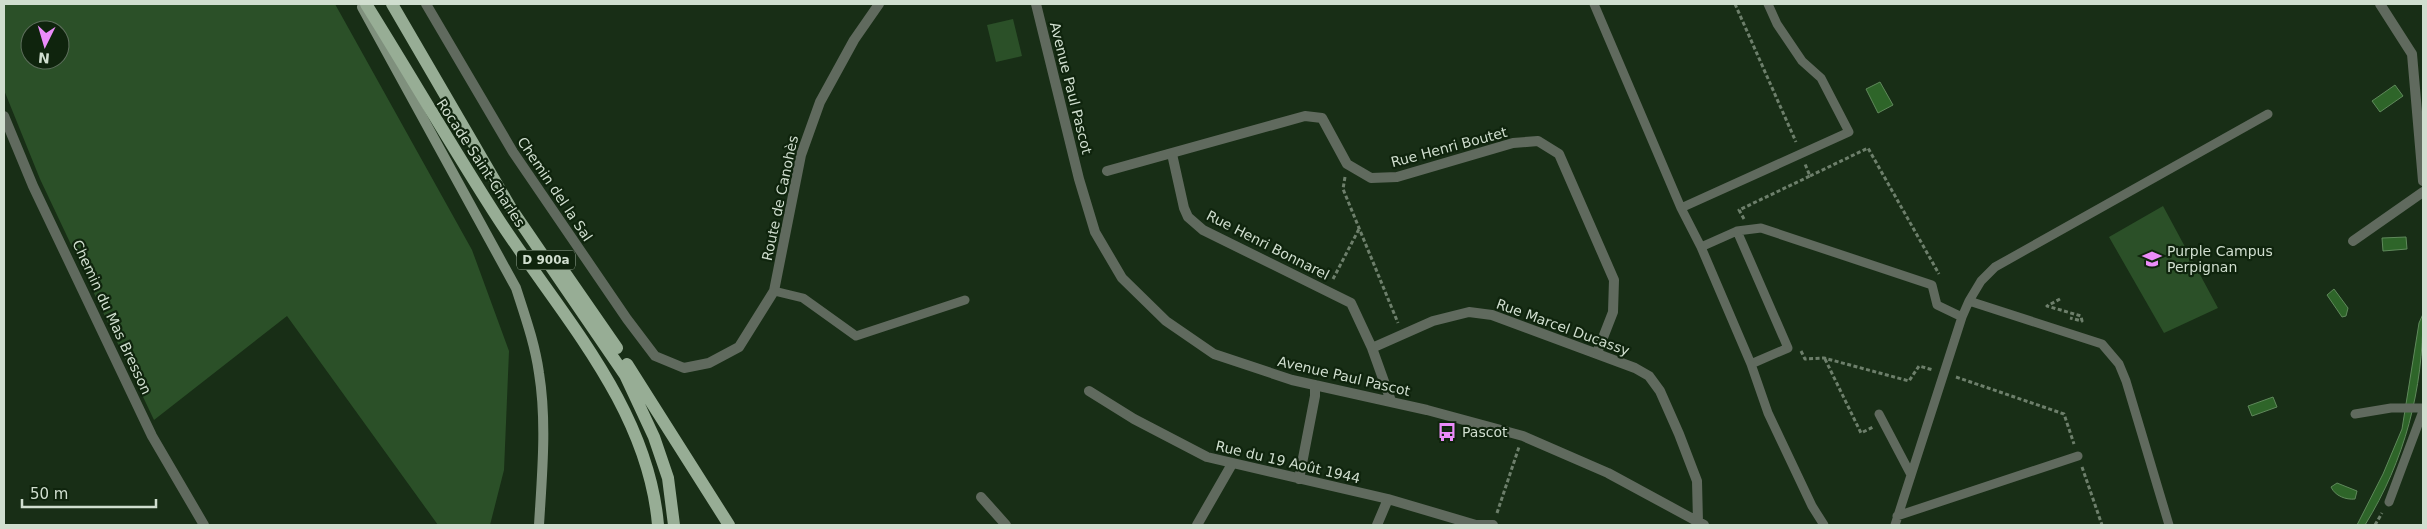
<svg xmlns="http://www.w3.org/2000/svg" width="2427" height="529" font-family="'DejaVu Sans',sans-serif">
<rect width="100%" height="100%" fill="#182e16"/>
<!-- green -->
<path fill="#2b5028" fill-rule="evenodd" d="M 4,4 L 335,4 L 472,250 L 509,351 L 504,470 L 490,525 L 438,525 L 287,316 L 154,420 L 40,179 L 4,90 ZM 30,30 L 60,30 L 60,60 L 30,60 Z
M 1013,19 L 1022,56 L 996,62 L 987,25 Z
M 2163,206 L 2218,308 L 2164,333 L 2109,237 Z"/>
<!-- water -->
<path fill="#2e6529" stroke="#5f895b" d="M 1880,82 L 1893,105 L 1878,113 L 1866,89 Z
M 2395,85 L 2403,96 L 2380,112 L 2372,101 Z
M 2406,237 L 2407,249 L 2383,251 L 2382,238 Z
M 2334,289 L 2348,308 L 2346,316 L 2342,317 L 2327,295 Z
M 2423,314 C 2423,390 2405,460 2365,525 L 2357,525 L 2383,474 L 2402,429 L 2419,323 Z
M 2273,397 L 2277,407 L 2252,416 L 2248,406 Z
M 2337,483 L 2357,491 L 2355,499 C 2346,500 2335,496 2331,487 Z"/>
<g fill="none" stroke-linecap="round" stroke-linejoin="round">
<!-- path -->
<path stroke="#6d7f6b" stroke-width="3" stroke-dasharray="4 2.5" stroke-linecap="butt" d="M 1735,4 L 1796,142
M 1810,176 L 1868,148 L 1939,274
M 1345,177 L 1343,189 L 1398,323
M 1744,219 L 1739,210 L 1810,176 L 1805,164
M 1333,279 L 1359,229
M 2060,299 L 2047,306 L 2081,316 L 2082,321 L 2070,318
M 1801,351 L 1805,359 L 1824,358 L 1909,381 L 1919,366 L 1933,370
M 1825,359 L 1861,433 L 1873,427
M 1956,377 L 2064,414 L 2074,444
M 2082,467 L 2102,525
M 1497,513 L 1519,447
M 2375,525 L 2382,513"/>
<!-- lane -->
<path stroke="#606a5e" stroke-width="9" d="M 1594,4 L 1681,208 L 1701,247 L 1751,364 L 1768,413 L 1812,506 L 1824,525
M 1681,208 L 1849,132 L 1821,78 L 1802,61 L 1777,24 L 1768,4
M 1737,231 L 1788,348 L 1751,364
M 1701,247 L 1737,231 L 1761,228 L 1932,285 L 1937,305 L 1962,317
M 774,291 L 803,298 L 856,336 L 965,300
M 1969,301 L 1981,281 L 1995,267 L 2268,114
M 1879,414 L 1910,473
M 2355,414 L 2391,408 L 2423,408
M 2389,502 L 2423,411
M 1897,516 L 2078,456
M 1895,525 L 1962,317 L 1969,301 L 2102,344 L 2119,364 L 2126,381 L 2169,525"/>
<!-- street -->
<path stroke="#606a5e" stroke-width="10" d="M 426,4 L 513,152 L 627,319 L 655,356 L 684,368 L 709,363 L 739,347 L 774,291 L 801,155 L 820,102 L 854,40 L 879,4
M 1036,4 L 1079,179 L 1095,232 L 1122,278 L 1166,321 L 1214,354 L 1292,380 L 1427,410 L 1523,436 L 1608,473 L 1704,525
M 2380,4 L 2412,54 L 2423,181
M 4,116 L 33,186 L 152,436 L 204,525
M 1172,154 L 1184,208 L 1188,217 L 1203,230 L 1351,303 L 1372,348
M 1107,171 L 1305,116 L 1322,118 L 1347,164 L 1371,178 L 1397,177 L 1513,143 L 1538,141 L 1559,154 L 1614,280 L 1613,312 L 1597,353
M 2353,241 L 2423,192
M 1089,391 L 1134,419 L 1207,457 L 1388,499 L 1476,525 L 1493,525
M 1391,401 L 1372,348 L 1433,321 L 1469,312 L 1492,315 L 1635,368 L 1649,376 L 1660,391 L 1679,434 L 1697,481 L 1698,522 L 1696,525
M 1299,479 L 1315,396 L 1315,385
M 981,497 L 1006,525
M 1197,525 L 1232,464
M 1377,525 L 1388,499"/>
<!-- secondary -->
<path stroke="#7f907d" stroke-width="10" d="M 362,7 L 516,288 C 525,316 535,344 539,373 C 547,422 542,475 539,525"/>
<!-- primary -->
<path stroke="#97ad95" stroke-width="12" d="M 366,4 C 411,76 453,149 499,220 C 561,315 648,407 658,525
M 392,4 L 512,210 L 625,375 L 654,437 L 668,478 L 674,525
M 554,257 L 617,348
M 627,364 L 729,525"/>
</g>
<!-- icons -->
<defs>
<g id="university-bare" transform="scale(1.5)"><path d="M0-5L7-2L0 1L-7-2ZM-4 1L0 2.5L4 1V4Q0 6-4 4Z" fill="#ec8cfa" stroke="#0f240d" stroke-width="2.5" paint-order="stroke"/></g>
<g id="bus-bare" transform="scale(1.5)"><path d="M-5-6H5V4H4V6H2V4H-2V6H-4V4H-5ZM-3.5-4V0h7V-4ZM-3.5 1.2v1.5H-2V1.2ZM2 1.2v1.5H3.5V1.2Z" fill="#ec8cfa" stroke="#0f240d" stroke-width="2.5" paint-order="stroke"/></g>
</defs>
<g fill-rule="evenodd">
<use href="#university-bare" x="2152" y="259"/>
<use href="#bus-bare" x="1447" y="432"/>
</g>
<g text-anchor="middle" stroke-width="4.5" stroke-linejoin="round" paint-order="stroke">
<!-- shield labels -->
<rect fill="#0f240d" stroke="#96a695" stroke-width="1" x="517" y="250.5" width="58" height="19" rx="4"/>
<g font-size="12" font-weight="bold" fill="#d0decf">
<text x="546" y="264">D 900a</text>
</g>
<!-- street labels -->
<g font-size="14" fill="#d0decf" stroke="#0f240d">
<text transform="translate(1071 88) rotate(76)" y="5">Avenue Paul Pascot</text>
<text transform="translate(1449 147) rotate(-15)" y="5">Rue Henri Boutet</text>
<text transform="translate(481 163) rotate(57)" y="5">Rocade Saint-Charles</text>
<text transform="translate(555 189) rotate(56)" y="5">Chemin del la Sal</text>
<text transform="translate(780 198) rotate(-78)" y="5">Route de Canohès</text>
<text transform="translate(1268 245) rotate(27)" y="5">Rue Henri Bonnarel</text>
<text transform="translate(112 317) rotate(65)" y="5">Chemin du Mas Bresson</text>
<text transform="translate(1563 327) rotate(20)" y="5">Rue Marcel Ducassy</text>
<text transform="translate(1344 376) rotate(13)" y="5">Avenue Paul Pascot</text>
<text transform="translate(1288 462) rotate(13)" y="5">Rue du 19 Août 1944</text>
</g>
<!-- poi labels -->
<g font-size="14" fill="#d0decf" stroke="#0f240d" text-anchor="start">
<text x="2167" y="256">Purple Campus<tspan x="2167" dy="16">Perpignan</tspan></text>
<text x="1462" y="437">Pascot</text>
</g>
</g>
<!-- border -->
<rect width="2427" height="529" fill="none" stroke="#d0decf" stroke-width="10"/>
<!-- north arrow -->
<g transform="translate(45 45) rotate(185)"><circle r="24" fill="#0f240d" stroke="#5c6e5b"/>
<path d="M0-4L9 19L0 12L-9 19Z" fill="#ec8cfa"/>
<text y="-8" font-size="14" font-weight="bold" text-anchor="middle" fill="#d0decf">N</text>
</g>
<!-- scale -->
<path d="M22 499v8h134v-8" fill="none" stroke="#d0decf" stroke-width="2.5"/>
<text x="30" y="499" font-size="15" fill="#d0decf" stroke="#0f240d" stroke-width="4" paint-order="stroke">50 m</text>
</svg>
